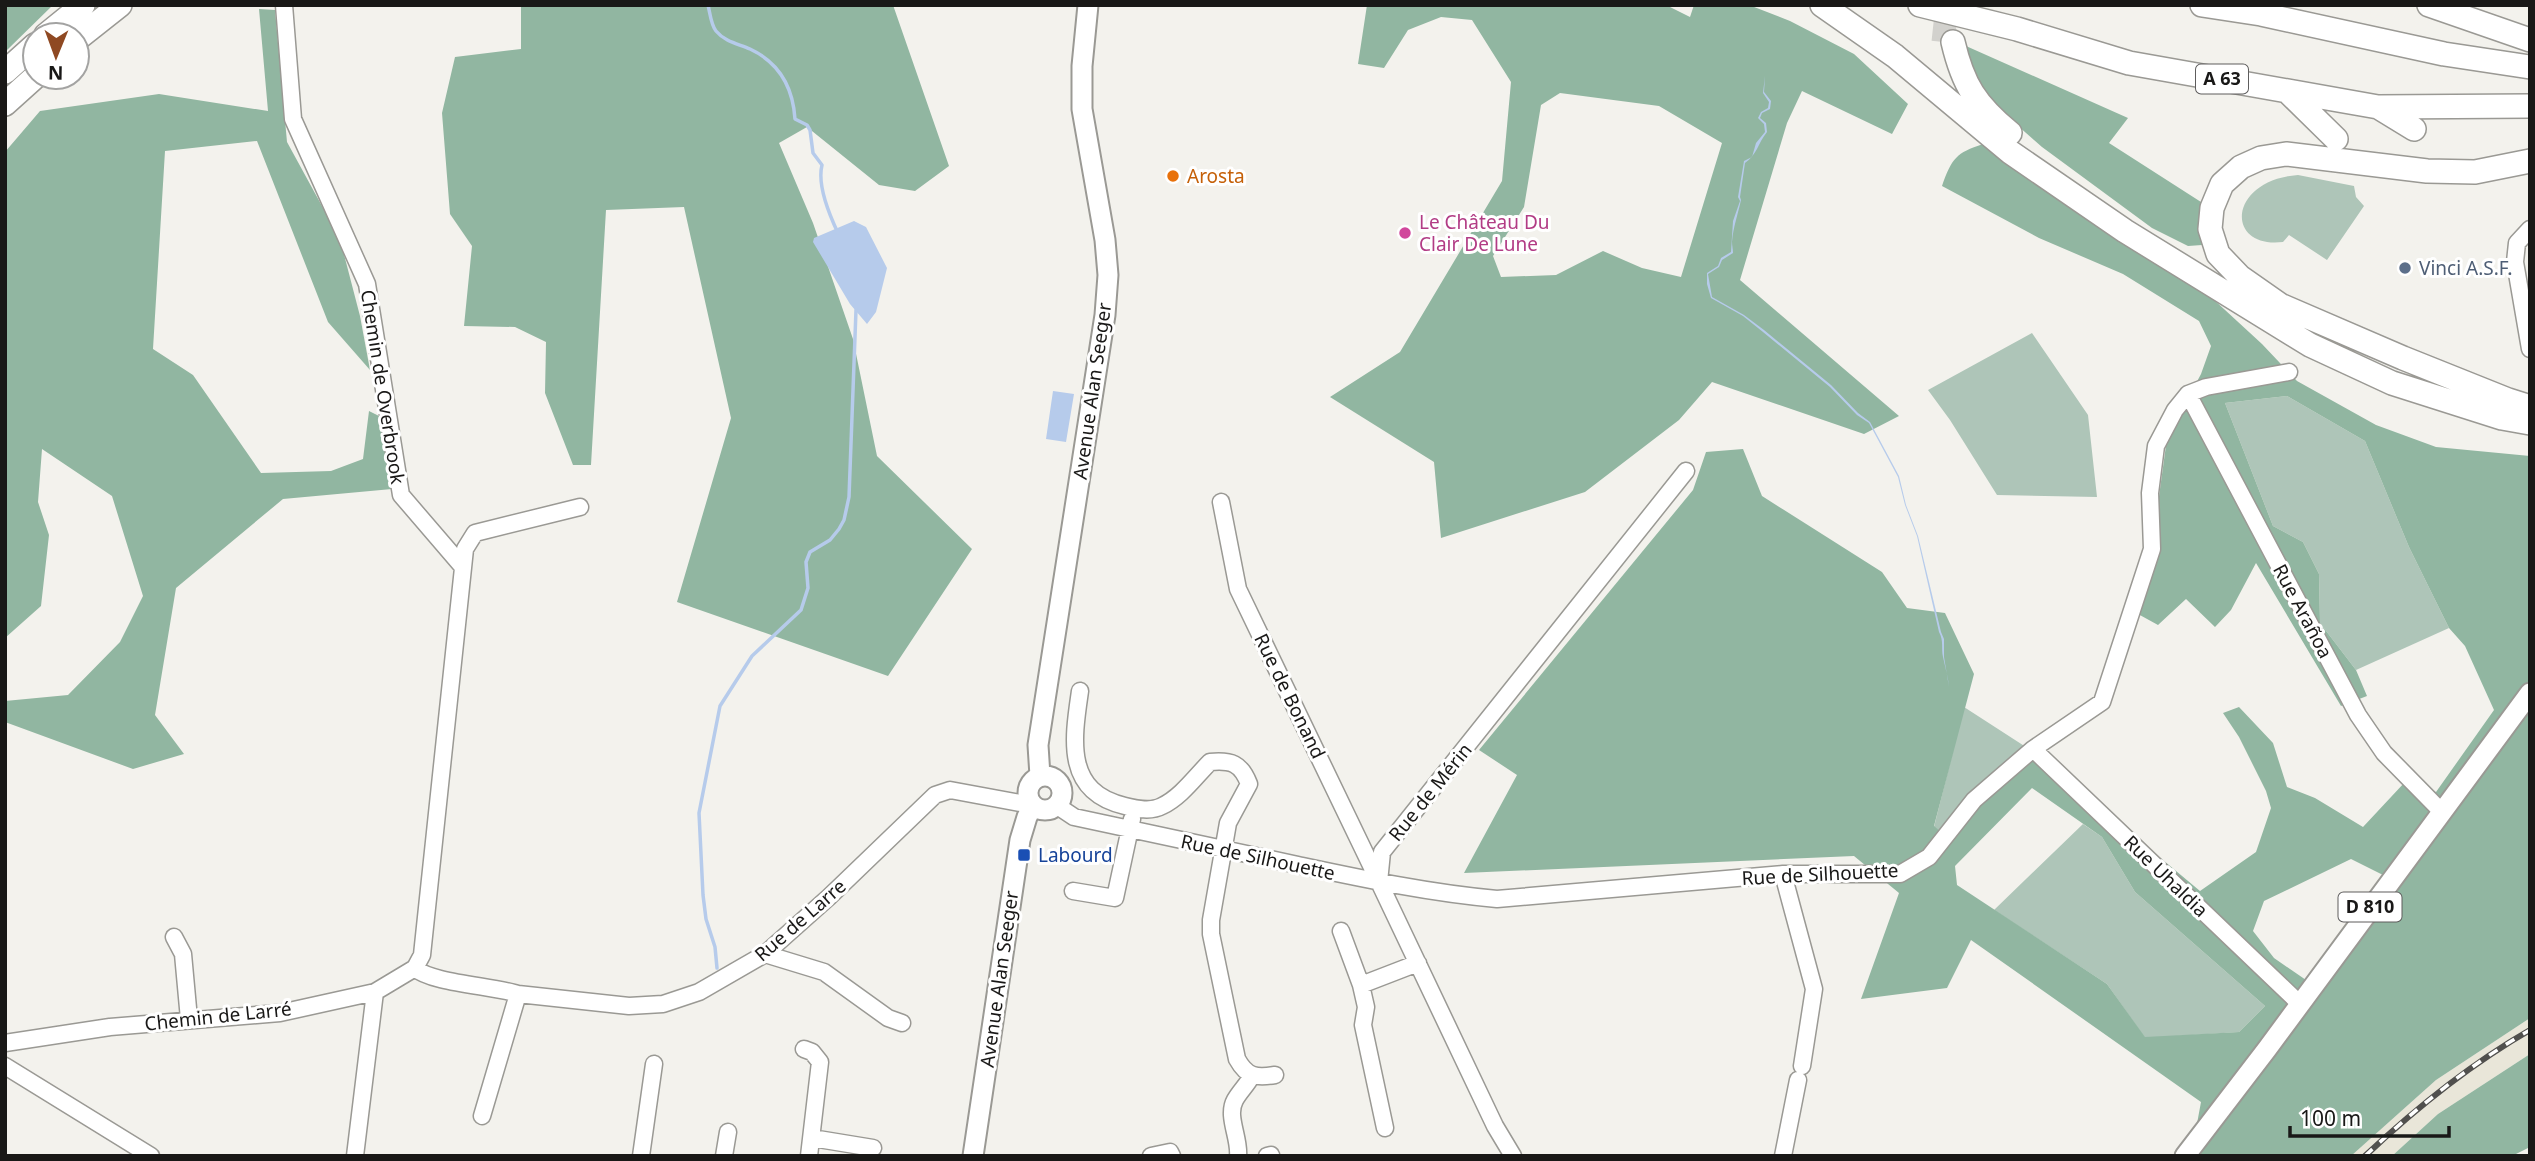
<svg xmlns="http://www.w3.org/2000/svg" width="2535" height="1161" font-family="'Noto Sans',sans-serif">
<rect width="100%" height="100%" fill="#f3f2ed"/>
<!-- built -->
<path fill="#e9e6d9" d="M 2530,1018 L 2530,1054 L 2438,1114 L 2392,1156 L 2351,1156 L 2436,1080 Z"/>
<!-- green -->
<path fill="#aec5b8" d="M 2298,175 L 2354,186 L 2356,197 L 2364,206 L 2327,260 L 2289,235 L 2283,242 C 2224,249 2228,180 2298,175 Z
M 2032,333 L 2088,415 L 2097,497 L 1997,495 L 1950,420 L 1928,390 Z
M 2287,396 L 2365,441 L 2409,547 L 2449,628 L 2356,670 L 2320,623 L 2319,574 L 2303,542 L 2273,526 L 2225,403 Z
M 1964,707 L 2035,753 L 1940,831 L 1934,827 Z
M 2083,824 L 2102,837 L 2135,892 L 2265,1006 L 2239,1032 L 2145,1038 L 2107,984 L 1994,910 Z"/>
<!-- forest -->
<path fill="#91b6a1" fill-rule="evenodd" d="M 5,5 L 53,5 L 5,52 Z
M 521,5 L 893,5 L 949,166 L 915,191 L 879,185 L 807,127 L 779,143 L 813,223 L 853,339 L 877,456 L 972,549 L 888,676 L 677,602 L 731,418 L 684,207 L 606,210 L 591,465 L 573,465 L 545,393 L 546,342 L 515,327 L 464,326 L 472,246 L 450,214 L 442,113 L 455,57 L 521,49 Z
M 1367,5 L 1666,5 L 1690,17 L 1694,5 L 1749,5 L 1790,21 L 1854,54 L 1908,104 L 1892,134 L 1802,91 L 1787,123 L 1740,280 L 1899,416 L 1864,434 L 1712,382 L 1679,420 L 1585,492 L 1441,538 L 1434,462 L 1330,397 L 1400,352 L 1502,181 L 1511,82 L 1472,20 L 1441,17 L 1408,30 L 1384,68 L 1358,64 ZM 1560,93 L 1659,106 L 1722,143 L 1681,277 L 1642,268 L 1603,251 L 1556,275 L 1501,277 L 1493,256 L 1524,207 L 1541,105 Z
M 259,9 L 275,10 L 287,142 L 340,239 L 360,316 L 370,370 L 328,322 L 257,141 L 165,151 L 153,349 L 193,375 L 261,473 L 331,471 L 363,459 L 369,411 L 379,416 L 392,489 L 283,499 L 176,588 L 155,715 L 184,754 L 133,769 L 5,722 L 5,701 L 68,695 L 120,642 L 143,596 L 112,496 L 42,449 L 38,502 L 49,535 L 41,606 L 5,638 L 5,152 L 40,111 L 159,94 L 268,111 Z
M 1966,46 L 2128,118 L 2109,143 L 2201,202 L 2202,245 L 2188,246 L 2152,228 L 2042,147 L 1992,103 L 1969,65 Z
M 1983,144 L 2080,215 L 2212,298 L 2262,344 L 2297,381 L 2376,425 L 2436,447 L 2530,456 L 2530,1018 L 2436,1080 L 2351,1156 L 2191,1156 L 2201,1102 L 1971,940 L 1947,988 L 1861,999 L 1899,893 L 1854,856 L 1464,873 L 1517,775 L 1479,750 L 1693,490 L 1706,452 L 1743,449 L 1762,496 L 1882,572 L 1907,608 L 1945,613 L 1974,674 L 1934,826 L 1940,831 L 2035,753 L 2200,891 L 2256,852 L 2271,808 L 2266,791 L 2239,737 L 2223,713 L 2239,707 L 2273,743 L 2287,787 L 2315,798 L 2363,827 L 2405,782 L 2436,792 L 2494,710 L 2465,646 L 2449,628 L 2409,547 L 2365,441 L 2287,396 L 2225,403 L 2273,526 L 2303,542 L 2319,574 L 2320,623 L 2356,670 L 2367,696 L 2341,706 L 2256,563 L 2231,610 L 2215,627 L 2186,599 L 2158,625 L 2138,614 L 2151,555 L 2167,438 L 2201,374 L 2211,346 L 2199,321 L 2123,274 L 2039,238 L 1942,186 C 1952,158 1956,153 1983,144 ZM 2032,788 L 2102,837 L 2135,892 L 2265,1006 L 2239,1032 L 2145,1037 L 2107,984 L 1957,885 L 1955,866 ZM 2351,859 L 2385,876 L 2306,980 L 2274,958 L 2253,931 L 2264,901 Z
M 2530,1054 L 2530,1147 L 2512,1156 L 2392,1156 L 2438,1114 Z"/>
<!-- water -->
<path fill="#b6cbeb" d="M 1765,76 L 1764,92 L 1771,101 L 1770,109 L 1762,113 L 1760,118 L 1766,123 L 1767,132 C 1758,143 1757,155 1745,163 L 1740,197 L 1741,200 C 1738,214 1733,228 1732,242 C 1732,246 1733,249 1733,253 L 1722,260 L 1719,267 L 1708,274 L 1712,297 L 1744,315 L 1764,330 L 1831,385 L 1858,413 L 1870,422 L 1899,476 L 1906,505 L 1918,536 L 1941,632 L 1944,639 L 1944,657 L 1949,687 C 1948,676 1945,667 1943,657 C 1941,648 1944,641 1939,632 L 1917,536 L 1905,505 L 1898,477 L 1869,423 L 1857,415 L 1830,387 L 1763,332 L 1743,316 L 1711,298 L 1707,284 L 1707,273 L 1718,266 L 1721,258 L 1731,252 L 1733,221 L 1740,201 L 1738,197 L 1744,161 L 1752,157 L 1756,143 L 1765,132 L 1764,124 L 1758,118 L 1761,112 L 1768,108 L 1769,102 L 1763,93 Z
M 854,221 L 866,227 L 887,268 L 876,312 L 867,324 L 850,304 L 813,242 L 814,238 Z
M 1053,391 L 1074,394 L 1066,442 L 1046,439 Z"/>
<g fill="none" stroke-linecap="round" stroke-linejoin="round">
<!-- stream -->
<path stroke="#b6cbeb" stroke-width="3.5" d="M 708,5 C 710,13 711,25 716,31 C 725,42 739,44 750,49 C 780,63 793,88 795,119 L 807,125 L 810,130 L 813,153 L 822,165 C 817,185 829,214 838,233
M 717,968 L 715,947 L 706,919 L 703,895 L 699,813 L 720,706 L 752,656 L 801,610 L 808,588 L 806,562 L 810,552 L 830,540 L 839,529 L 844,520 L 849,497 L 856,310"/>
<!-- highway-tunnel -->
<path stroke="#d2d1cd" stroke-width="23" stroke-dasharray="23 11" stroke-linecap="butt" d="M 1943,42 L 1947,5"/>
<!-- minor casing -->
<g stroke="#9a9994" stroke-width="19">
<path id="minor" d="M 284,5 L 293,119 L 367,284 L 401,495 L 462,566
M 2530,229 L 2517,243 L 2515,262 L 2530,349
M 2188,394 L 2358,715 L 2384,753 L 2441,811
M 1221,502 L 1238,589 L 1379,882
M 1080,691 C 1073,739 1064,792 1125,806 C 1137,809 1151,812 1162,806 C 1181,797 1195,777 1210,762 C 1231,760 1241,763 1249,784 L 1228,823 L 1211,920 L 1211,934 L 1237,1059 C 1247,1077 1256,1078 1275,1075
M 2033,749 L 2299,1003
M 1056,805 L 1074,817 C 1149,833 1223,849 1298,865 C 1364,879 1429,893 1497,899 L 1783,874 L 1900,874 L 1929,857 L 1974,800 L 2033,749 L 2102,702 L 2152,549 L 2150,493 L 2156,446 L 2175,410 L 2188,394 L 2206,387 L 2289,372
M 1783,874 L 1814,989 L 1802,1066
M 1073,891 L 1115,898 L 1132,819
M 1341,931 L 1361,985 L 1366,1007 L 1363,1025 L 1385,1128
M 174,937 L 183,954 L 189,1019
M 765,954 L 824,972 L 888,1018 L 902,1023
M 415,968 L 422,955 L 465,549 L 475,533 L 580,507
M 1361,985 L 1418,963
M 5,1043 L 110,1027 L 280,1013 L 375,992 L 415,968 C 430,983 494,986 518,994 L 629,1006 L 663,1004 L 699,992 L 765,954 L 829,897 L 935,795 L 950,790 L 1020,803 L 1029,799
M 804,1049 L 812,1052 L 820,1062 L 809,1156
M 5,1066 L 151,1156
M 482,1116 L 518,994
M 812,1138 L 873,1148
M 355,1156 L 375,992
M 641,1156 L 654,1064
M 724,1156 L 728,1132
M 1151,1156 L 1170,1152 L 1172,1156
M 1238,1156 C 1240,1138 1226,1116 1235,1100 C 1240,1091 1247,1085 1251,1077
M 1267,1156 L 1271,1155
M 1513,1156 L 1495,1126 L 1379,882 L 1382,852 L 1686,471
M 1783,1156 L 1798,1080"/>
</g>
<!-- major casing -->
<g stroke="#9a9994" stroke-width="23">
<path id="major" d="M 1040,776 L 1038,745 L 1105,315 L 1108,275 L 1105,240 L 1082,109 L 1082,66 L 1088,5
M1028 793a17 17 0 1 1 34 0a17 17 0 1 1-34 0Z
M 973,1156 L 1020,840 L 1027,817 L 1033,805
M 2185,1156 L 2267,1049 L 2530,693"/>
</g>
<!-- highway casing -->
<g stroke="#9a9994" stroke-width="26">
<path id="highway" d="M 1822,5 L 1895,56 L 2010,152 L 2125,231 L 2310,345 L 2392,383 L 2502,418 L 2530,423
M 1920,5 L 2017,29 L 2129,63 L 2378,107 L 2530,106
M 2202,5 L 2261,14 L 2444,54 L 2530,67
M 2429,5 L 2530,40
M 46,35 L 83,5
M 77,39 L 120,5
M 1953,42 C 1963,85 1976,105 2010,133
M 5,72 L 35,45
M 2287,91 L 2336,139
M 5,104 L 35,77
M 2378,107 L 2414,129
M 2530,161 L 2475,172 L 2427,171 L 2286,154 L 2261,158 L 2241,167 L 2222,184 L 2212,208 L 2210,229 L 2218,254 L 2240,277 L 2280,305 L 2403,358 L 2508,400 L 2530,407"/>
</g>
<!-- minor -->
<use href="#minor" stroke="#fff" stroke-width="16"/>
<!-- major -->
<use href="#major" stroke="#fff" stroke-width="19"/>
<!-- highway -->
<use href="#highway" stroke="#fff" stroke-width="23"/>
<!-- rail casing -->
<g stroke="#51504e" stroke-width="6">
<path id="rail" d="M 2365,1156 C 2416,1108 2469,1065 2530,1030"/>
</g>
<!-- rail -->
<use href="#rail" stroke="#fff" stroke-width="3.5" stroke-dasharray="10" stroke-linecap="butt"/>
</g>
<!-- markers -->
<circle fill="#e8710a" stroke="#fff" stroke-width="2.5" cx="1173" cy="176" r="7"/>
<circle fill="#d1479c" stroke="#fff" stroke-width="2.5" cx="1405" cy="233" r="7"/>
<circle fill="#5c6f8a" stroke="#fff" stroke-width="2.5" cx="2405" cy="268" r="7"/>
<rect fill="#1a4fb4" stroke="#fff" stroke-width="2.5" x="1017" y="848" width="14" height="14" rx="3.5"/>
<g text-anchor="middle" stroke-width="6" stroke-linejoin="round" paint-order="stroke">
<!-- shield labels -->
<g fill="#fff" stroke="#5e5d5d" stroke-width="2">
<rect x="2196" y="64.5" width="52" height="29" rx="5"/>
<rect x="2338.5" y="892.5" width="63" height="29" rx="5"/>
</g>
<g font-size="18" font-weight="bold" fill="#191817">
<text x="2222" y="85">A 63</text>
<text x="2370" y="913">D 810</text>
</g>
<!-- food labels -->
<g font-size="19" fill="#c56008" stroke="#fff" text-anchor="start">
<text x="1187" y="183">Arosta</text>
</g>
<!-- hotel labels -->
<g font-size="19" fill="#b23c85" stroke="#fff" text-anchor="start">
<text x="1419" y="229">Le Château Du<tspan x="1419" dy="22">Clair De Lune</tspan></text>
</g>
<!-- service labels -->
<g font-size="19" fill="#4e5e75" stroke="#fff" text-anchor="start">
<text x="2419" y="275">Vinci A.S.F.</text>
</g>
<!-- street labels -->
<g font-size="19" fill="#191817" stroke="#fff">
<text transform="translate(383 387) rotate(81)" y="7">Chemin de Overbrook</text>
<text transform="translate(1092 391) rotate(-82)" y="7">Avenue Alan Seeger</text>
<text transform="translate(2303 611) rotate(62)" y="7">Rue Arañoa</text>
<text transform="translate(1290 696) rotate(64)" y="7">Rue de Bonand</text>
<text transform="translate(1430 792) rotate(-51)" y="7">Rue de Mérin</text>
<text transform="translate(1258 857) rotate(12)" y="7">Rue de Silhouette</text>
<text transform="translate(1820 874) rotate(-3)" y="7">Rue de Silhouette</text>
<text transform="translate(2166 876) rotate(44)" y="7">Rue Uhaldia</text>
<text transform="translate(800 920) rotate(-41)" y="7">Rue de Larre</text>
<text transform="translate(999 979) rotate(-82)" y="7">Avenue Alan Seeger</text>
<text transform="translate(218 1016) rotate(-6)" y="7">Chemin de Larré</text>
</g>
<!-- transit labels -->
<g font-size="19" fill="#164399" stroke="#fff" text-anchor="start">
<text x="1038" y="862">Labourd</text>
</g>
</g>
<!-- border -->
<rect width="2535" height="1161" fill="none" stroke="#191817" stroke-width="14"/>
<!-- north arrow -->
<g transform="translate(56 56) rotate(181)"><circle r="33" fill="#ffffff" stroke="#a3a3a2" stroke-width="2"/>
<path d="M0-5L12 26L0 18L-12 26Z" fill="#8f4922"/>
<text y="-10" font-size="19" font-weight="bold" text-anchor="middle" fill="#191817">N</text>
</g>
<!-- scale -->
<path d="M2290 1126v10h159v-10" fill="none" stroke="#191817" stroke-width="3.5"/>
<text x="2300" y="1126" font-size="21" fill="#191817" stroke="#ffffff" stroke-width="5" paint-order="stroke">100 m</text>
</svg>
